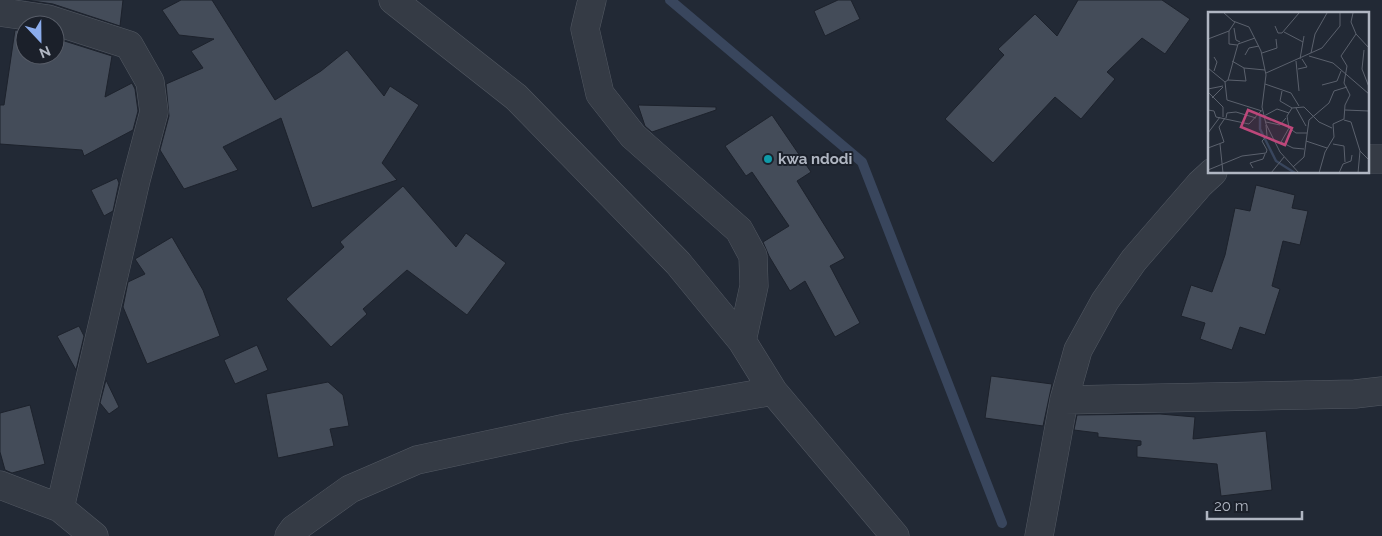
<svg xmlns="http://www.w3.org/2000/svg" width="1382" height="536" font-family="Raleway,sans-serif">
<rect width="100%" height="100%" fill="#222935"/>
<g fill="none" stroke-linecap="round" stroke-linejoin="round">
<!-- stream -->
<path stroke="#39465d" stroke-width="10" d="M 670,0 L 862,162 L 1002,523"/>
</g>
<!-- building -->
<path fill="#444c59" stroke="#1d222c" d="M 26,0 L 123,0 L 120,26 L 53,4 Z
M 181,0 L 212,0 L 275,100 L 321,71 L 347,50 L 384,96 L 390,86 L 419,105 L 382,163 L 397,180 L 312,208 L 281,118 L 223,147 L 238,170 L 184,189 L 160,150 L 169,116 L 166,84 L 203,68 L 191,51 L 214,39 L 179,35 L 162,10 Z
M 838,0 L 851,0 L 860,19 L 825,36 L 814,11 Z
M 1078,0 L 1162,0 L 1190,19 L 1165,54 L 1142,38 L 1107,72 L 1115,79 L 1081,119 L 1055,97 L 993,163 L 945,119 L 1004,55 L 998,49 L 1035,14 L 1057,36 Z
M 15,30 L 25,31 L 25,55 L 55,55 L 55,38 L 112,56 L 105,97 L 132,83 L 135,89 L 138,111 L 133,130 L 84,156 L 82,150 L 0,144 L 0,105 L 4,105 Z
M 638,105 L 716,107 L 716,110 L 652,132 L 645,126 Z
M 772,115 L 811,172 L 797,181 L 845,258 L 830,266 L 860,323 L 835,337 L 805,281 L 790,291 L 769,256 L 763,242 L 789,226 L 752,172 L 746,176 L 725,146 Z
M 117,178 L 119,183 L 113,211 L 104,216 L 91,190 Z
M 1256,185 L 1295,195 L 1292,208 L 1308,211 L 1300,245 L 1283,241 L 1272,286 L 1280,289 L 1265,335 L 1240,327 L 1232,350 L 1200,339 L 1205,323 L 1181,316 L 1191,285 L 1212,292 L 1225,255 L 1235,208 L 1250,211 Z
M 403,186 L 456,247 L 466,233 L 506,263 L 467,315 L 407,270 L 363,309 L 367,314 L 331,347 L 286,299 L 344,247 L 340,242 Z
M 172,237 L 203,290 L 220,336 L 147,364 L 123,307 L 128,282 L 145,274 L 135,259 Z
M 79,326 L 84,336 L 76,370 L 57,336 Z
M 257,345 L 268,370 L 235,384 L 224,360 Z
M 991,376 L 1052,384 L 1043,426 L 985,418 Z
M 106,380 L 119,407 L 109,414 L 100,403 Z
M 328,382 L 343,395 L 349,426 L 330,429 L 334,446 L 278,458 L 266,394 Z
M 30,405 L 45,464 L 12,473 L 5,470 L 0,452 L 0,413 Z
M 1160,414 L 1195,417 L 1193,439 L 1266,431 L 1272,490 L 1221,496 L 1217,464 L 1137,457 L 1137,446 L 1141,445 L 1141,441 L 1098,437 L 1098,433 L 1074,430 L 1077,415 Z"/>
<g fill="none" stroke-linecap="round" stroke-linejoin="round">
<!-- minor casing -->
<g stroke="#535963" stroke-width="29">
<path id="minor" d="M 393,0 L 516,97 L 678,263 L 742,341 L 773,391 L 895,536
M 592,0 L 585,29 L 600,94 L 633,136 L 739,230 L 753,256 L 754,286 L 742,341
M 0,12 L 48,19 L 129,45 L 150,82 L 154,112 L 136,180 L 60,508
M 1368,159 L 1382,159
M 1064,400 L 1355,394 L 1382,391
M 0,485 L 60,508 L 94,536
M 289,536 L 294,529 L 350,489 L 417,460 L 566,428 L 773,391
M 1039,536 L 1064,400 L 1078,350 L 1105,301 L 1134,260 L 1200,184 L 1213,172"/>
</g>
<!-- minor -->
<use href="#minor" stroke="#353b45" stroke-width="28"/>
</g>
<!-- markers -->
<circle fill="#0f9aa8" stroke="#1b202a" stroke-width="2" cx="768" cy="159" r="5"/>
<g text-anchor="middle" stroke-width="4" stroke-linejoin="round" paint-order="stroke">
<!-- poi labels -->
<g font-size="15" font-weight="bold" fill="#b0b6c2" stroke="#1b202a" text-anchor="start">
<text x="778" y="164">kwa ndodi</text>
</g>
</g>
<!-- overview -->
<g transform="translate(1208 12)">
<rect width="161" height="161" fill="#222935"/>
<path fill="none" stroke="#39465d" stroke-width="2.5" d="M 52,103 L 52,117 L 68,149 L 87,161"/>
<path fill="none" stroke="#5b616d" stroke-width="1" d="M 16,1 L 25,9 L 41,15 L 53,39 L 58,63 L 54,95 L 58,112 L 72,140 L 91,161M 67,14 L 70,21 L 74,21 L 91,1M 26,16 L 28,28 L 32,30M 21,19 L 21,32 L 29,33M 76,20 L 95,30M 148,22 L 161,36M 0,27 L 21,19 L 27,10M 156,38 L 154,57 L 161,75M 54,41 L 69,36 L 68,27M 103,41 L 107,22 L 119,1M 37,43 L 41,36 L 51,34M 101,44 L 125,51 L 161,82M 6,45 L 9,50 L 6,59M 92,47 L 96,24M 24,49 L 36,56 L 57,58M 88,49 L 91,79M 0,56 L 17,70 L 19,88 L 54,99M 90,57 L 99,55 L 94,47M 58,61 L 114,36 L 132,14 L 132,1M 20,68 L 38,69 L 36,56M 17,70 L 20,68 L 30,32 L 47,26M 57,72 L 83,81 L 91,94M 114,73 L 129,69 L 133,59M 0,77 L 15,74M 74,79 L 72,89 L 84,96 L 96,95 L 111,110 L 124,116M 0,80 L 15,95 L 15,105M 4,86 L 15,75M 84,96 L 79,104 L 81,116 L 88,121 L 99,121M 88,96 L 98,114M 0,98 L 6,99 L 8,105 L 41,112 L 53,99M 137,98 L 161,99M 56,104 L 69,97 L 81,101M 18,106 L 19,101 L 28,100 L 48,106M 136,108 L 143,110 L 152,139 L 161,148M 58,110 L 72,113 L 78,106M 81,116 L 73,130 L 85,136 L 96,137M 0,121 L 12,105M 98,129 L 119,136M 12,132 L 15,161M 125,132 L 136,134 L 137,150M 0,136 L 16,130 L 11,115 L 17,106M 85,155 L 96,145 L 101,108 L 121,91 L 126,79 L 139,75M 45,156 L 42,151 L 55,147 L 57,142M 0,158 L 34,144 L 58,141 L 59,138 L 54,129 L 59,124 L 58,113M 63,161 L 76,145M 111,161 L 117,140 L 126,125 L 125,112 L 136,107 L 137,93 L 142,83 L 136,71 L 139,54 L 133,44 L 148,22 L 143,10 L 145,1M 131,161 L 135,152 L 143,149 L 144,143M 150,161 L 152,139"/>
<path fill="#bd477a" fill-opacity="0.15" stroke="#bd477a" stroke-width="2.5" d="M 40,98 L 84,116 L 77,133 L 33,115 Z"/>
<rect width="161" height="161" fill="none" stroke="#b0b6c2" stroke-width="2.5"/>
</g>
<!-- north arrow -->
<g transform="translate(40 40) rotate(158)"><circle r="24" fill="#1b202a" stroke="#575c67"/>
<path d="M0-4L9 19L0 12L-9 19Z" fill="#8bacec"/>
<text y="-8" font-size="14" font-weight="bold" text-anchor="middle" fill="#b0b6c2">N</text>
</g>
<!-- scale -->
<path d="M1207 511v8h95v-8" fill="none" stroke="#b0b6c2" stroke-width="2.5"/>
<text x="1214" y="511" font-size="15" fill="#b0b6c2" stroke="#1b202a" stroke-width="4" paint-order="stroke">20 m</text>
</svg>
